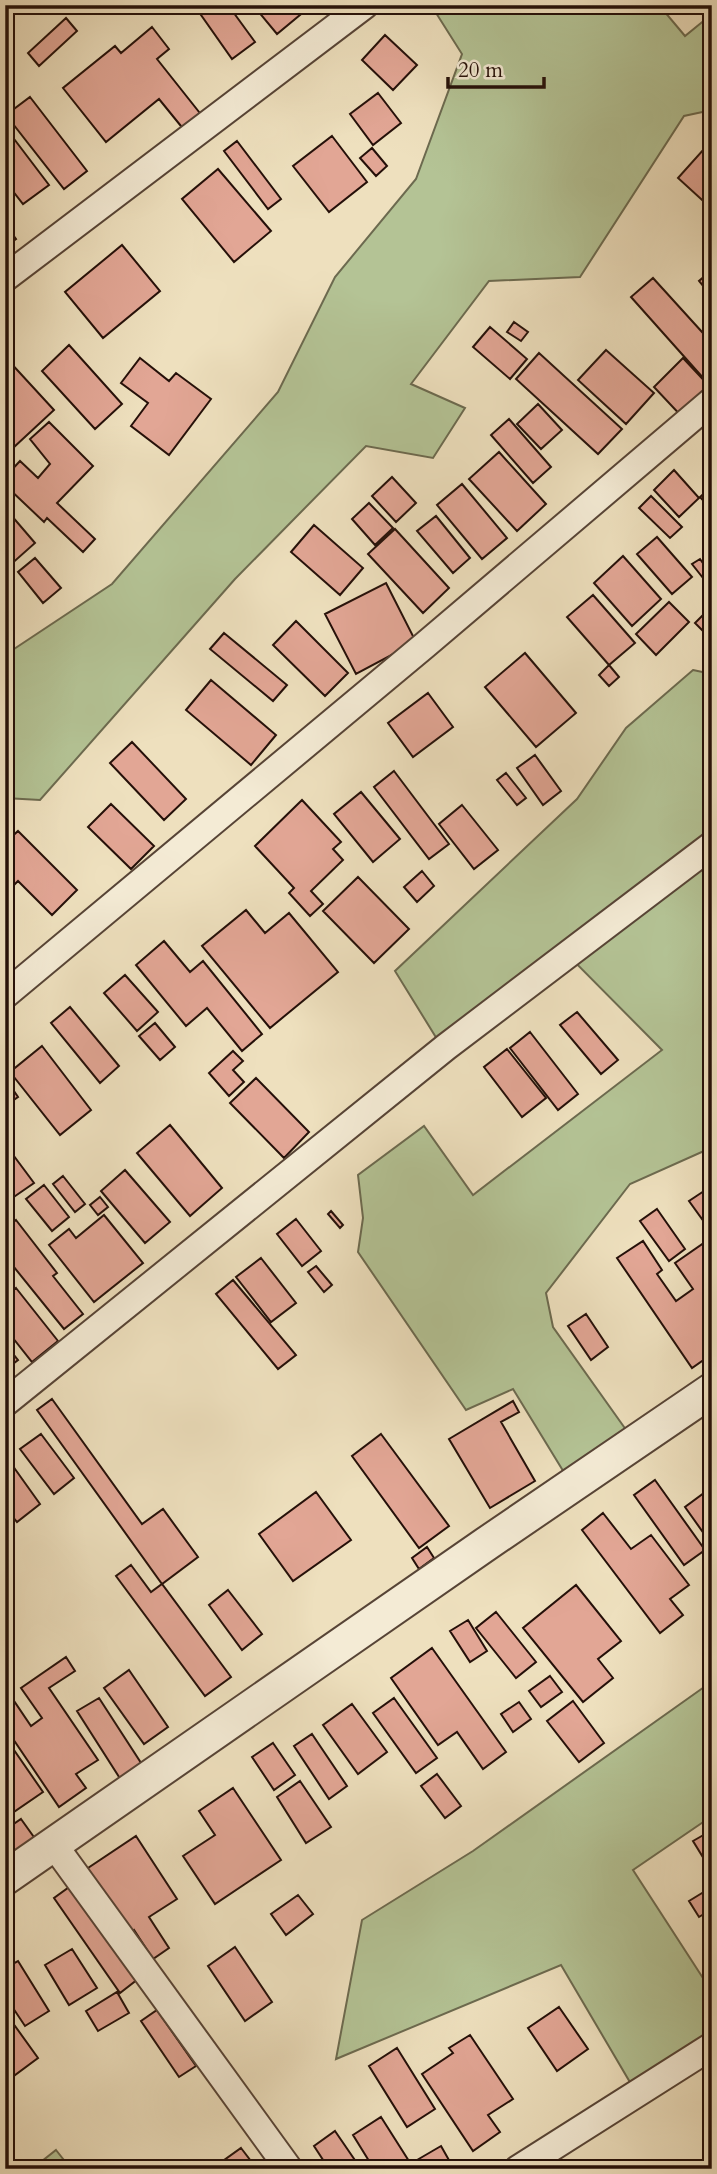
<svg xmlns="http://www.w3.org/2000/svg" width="717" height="2174" font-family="Cardo,serif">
<rect width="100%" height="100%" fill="#eee0be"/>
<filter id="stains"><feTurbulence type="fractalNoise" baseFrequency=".00286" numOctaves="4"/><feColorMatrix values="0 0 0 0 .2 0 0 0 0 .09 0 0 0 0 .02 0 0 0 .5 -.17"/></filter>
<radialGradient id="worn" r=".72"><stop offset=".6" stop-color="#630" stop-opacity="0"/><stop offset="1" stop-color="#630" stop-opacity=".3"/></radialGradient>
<!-- green -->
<path fill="#b4c395" stroke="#6c6a4f" stroke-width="2" d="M 431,5 L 659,5 L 685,36 L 712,14 L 712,110 L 684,116 L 580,277 L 489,281 L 411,384 L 465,408 L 433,458 L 366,446 L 235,579 L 40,800 L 5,798 L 5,655 L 112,584 L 278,392 L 335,277 L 416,179 L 462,54 Z
M 693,670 L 712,674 L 712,1097 L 704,1151 L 630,1184 L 546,1293 L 553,1327 L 634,1441 L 573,1487 L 513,1389 L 466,1410 L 358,1252 L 363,1218 L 358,1175 L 424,1126 L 473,1195 L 662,1050 L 560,947 L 437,1039 L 395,971 L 577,799 L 626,728 Z
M 707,1685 L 712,1686 L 712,1816 L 633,1870 L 712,1992 L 712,2042 L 634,2089 L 561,1965 L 336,2059 L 362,1920 L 473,1851 Z
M 56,2150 L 71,2169 L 32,2169 Z"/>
<!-- building -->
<path fill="#e2a695" stroke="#251009" stroke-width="2" d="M 194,5 L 228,5 L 255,42 L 232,59 Z
M 253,5 L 312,5 L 277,34 Z
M 66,18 L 77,31 L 39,66 L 28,53 Z
M 152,27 L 169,49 L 157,59 L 203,117 L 185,131 L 159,99 L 106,142 L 63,88 L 115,46 L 121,53 Z
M 385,35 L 417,65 L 393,90 L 362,60 Z
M 378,93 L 401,123 L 373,145 L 350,114 Z
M 30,97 L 87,171 L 64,189 L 6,115 Z
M 5,127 L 49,185 L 23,204 L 5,181 Z
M 332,136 L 367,182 L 329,212 L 293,166 Z
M 712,140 L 712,209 L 678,178 Z
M 237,141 L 281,199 L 268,209 L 224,151 Z
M 372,148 L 387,166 L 376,176 L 360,158 Z
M 218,169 L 271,231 L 234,262 L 182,199 Z
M 5,224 L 16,239 L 5,247 Z
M 122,245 L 160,291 L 103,338 L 65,292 Z
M 712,270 L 712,297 L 699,281 Z
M 653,278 L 712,343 L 712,374 L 705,380 L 631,297 Z
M 514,322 L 528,332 L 521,341 L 507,332 Z
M 490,327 L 527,359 L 510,379 L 473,347 Z
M 69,345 L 122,404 L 95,429 L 42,371 Z
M 606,350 L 654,393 L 626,424 L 578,380 Z
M 539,353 L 622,429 L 598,454 L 516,379 Z
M 140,358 L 169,381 L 176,373 L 211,399 L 169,455 L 131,426 L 148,403 L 121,383 Z
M 683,358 L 712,389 L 685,420 L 654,387 Z
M 8,360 L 54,410 L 13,448 L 5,439 L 5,363 Z
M 538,404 L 562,430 L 541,449 L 517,424 Z
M 509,419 L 551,467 L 533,483 L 491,435 Z
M 49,422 L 93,466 L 57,503 L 95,539 L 83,552 L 47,518 L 44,522 L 5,485 L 5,477 L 20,461 L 38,478 L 50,464 L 30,439 Z
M 499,452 L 546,504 L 517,531 L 469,479 Z
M 674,470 L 699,498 L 679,517 L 654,490 Z
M 392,477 L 416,503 L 396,522 L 372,496 Z
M 462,484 L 507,538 L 482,559 L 437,505 Z
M 712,486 L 712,510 L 700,497 Z
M 651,496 L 682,527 L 670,538 L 639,508 Z
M 369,503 L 393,528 L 375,545 L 352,519 Z
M 5,508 L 35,543 L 8,567 L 5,564 Z
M 436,516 L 470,558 L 453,573 L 417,531 Z
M 314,525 L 363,568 L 340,595 L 291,552 Z
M 395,529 L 449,588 L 423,613 L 368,554 Z
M 657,537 L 692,577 L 672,594 L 637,554 Z
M 623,556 L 661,599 L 632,626 L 594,583 Z
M 35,558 L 61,588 L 43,603 L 18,572 Z
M 700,559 L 710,573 L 703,578 L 692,564 Z
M 386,583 L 416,642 L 356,674 L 325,614 Z
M 593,595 L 635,643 L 609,665 L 567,617 Z
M 669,602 L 689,622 L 656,655 L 636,634 Z
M 712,606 L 712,640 L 695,623 Z
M 296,621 L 348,673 L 325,696 L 273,645 Z
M 224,633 L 287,685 L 273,701 L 210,649 Z
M 525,653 L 576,713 L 536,747 L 485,687 Z
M 609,665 L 619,677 L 609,686 L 599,675 Z
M 211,680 L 276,735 L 251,765 L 186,710 Z
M 428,693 L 453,727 L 413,757 L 388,723 Z
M 132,742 L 186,799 L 164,820 L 110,763 Z
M 535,755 L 561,791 L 543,805 L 517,768 Z
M 394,771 L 449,844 L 429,859 L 374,787 Z
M 506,773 L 526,798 L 517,805 L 497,780 Z
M 361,792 L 400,839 L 373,862 L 334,814 Z
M 302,800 L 341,842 L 333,849 L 343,860 L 311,891 L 323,904 L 310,916 L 289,893 L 294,888 L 255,846 Z
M 111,804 L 154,846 L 131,869 L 88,827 Z
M 462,805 L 498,850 L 474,869 L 439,824 Z
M 18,831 L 77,890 L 52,915 L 18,881 L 5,894 L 5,843 Z
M 422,871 L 434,886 L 417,902 L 404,887 Z
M 358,877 L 409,929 L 374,963 L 323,911 Z
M 246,910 L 265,933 L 289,913 L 338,972 L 270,1028 L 202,946 Z
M 164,941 L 190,972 L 203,961 L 262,1034 L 242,1051 L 207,1008 L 186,1026 L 136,965 Z
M 125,975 L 158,1012 L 137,1031 L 104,993 Z
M 70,1007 L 119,1066 L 100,1083 L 51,1023 Z
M 577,1012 L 618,1060 L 601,1074 L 560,1025 Z
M 155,1023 L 175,1047 L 160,1060 L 139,1036 Z
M 530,1032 L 578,1094 L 558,1110 L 510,1048 Z
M 42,1046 L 91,1110 L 60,1135 L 10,1072 Z
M 507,1049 L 546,1098 L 522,1117 L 484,1067 Z
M 233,1051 L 243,1061 L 233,1070 L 244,1082 L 229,1096 L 209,1073 Z
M 5,1078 L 18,1097 L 5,1106 Z
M 256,1078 L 309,1132 L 284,1158 L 230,1103 Z
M 170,1125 L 222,1188 L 190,1216 L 137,1153 Z
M 5,1144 L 34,1183 L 8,1201 L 5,1197 Z
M 125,1170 L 170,1222 L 145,1243 L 101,1191 Z
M 63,1176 L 85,1204 L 75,1212 L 53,1184 Z
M 44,1185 L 69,1217 L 52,1231 L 26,1199 Z
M 707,1189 L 712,1196 L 712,1211 L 702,1219 L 689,1201 Z
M 100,1197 L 108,1207 L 98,1215 L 90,1205 Z
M 657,1209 L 685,1249 L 669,1261 L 640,1221 Z
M 331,1211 L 343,1225 L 340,1228 L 328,1214 Z
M 104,1215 L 143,1263 L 94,1302 L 49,1245 L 69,1229 L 76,1238 Z
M 296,1219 L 321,1251 L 302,1266 L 277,1234 Z
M 16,1220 L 57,1273 L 53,1276 L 83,1314 L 64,1329 L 5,1256 L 5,1229 Z
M 711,1238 L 712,1354 L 692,1368 L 617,1258 L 643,1241 L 662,1270 L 657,1274 L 676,1301 L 693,1289 L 675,1263 Z
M 261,1258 L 296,1303 L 271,1322 L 236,1277 Z
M 316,1266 L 332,1285 L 324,1292 L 308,1272 Z
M 233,1280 L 296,1355 L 278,1369 L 216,1294 Z
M 16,1288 L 58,1341 L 32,1362 L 5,1328 L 5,1297 Z
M 586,1314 L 608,1347 L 591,1360 L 568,1326 Z
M 5,1344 L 18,1360 L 5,1370 Z
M 52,1399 L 142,1524 L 163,1509 L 198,1557 L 162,1584 L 37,1410 Z
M 513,1401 L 519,1412 L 501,1422 L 535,1481 L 490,1508 L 449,1439 Z
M 41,1434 L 74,1478 L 54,1494 L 20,1449 Z
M 381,1434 L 449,1526 L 419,1548 L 352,1456 Z
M 15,1469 L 40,1504 L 17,1522 L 5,1507 L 5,1476 Z
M 655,1480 L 705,1550 L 684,1565 L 634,1495 Z
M 316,1492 L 351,1540 L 293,1581 L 259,1534 Z
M 704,1493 L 712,1504 L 712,1545 L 685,1507 Z
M 603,1513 L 631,1549 L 651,1535 L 689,1585 L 670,1599 L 683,1615 L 660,1633 L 582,1530 Z
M 427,1547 L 434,1558 L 419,1569 L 412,1558 Z
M 131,1565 L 151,1592 L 162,1584 L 231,1677 L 205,1696 L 116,1576 Z
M 576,1585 L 621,1641 L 598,1659 L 613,1678 L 583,1702 L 523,1628 Z
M 228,1590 L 262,1634 L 242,1650 L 209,1605 Z
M 496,1612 L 536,1662 L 516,1678 L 476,1628 Z
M 468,1620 L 487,1651 L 470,1662 L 450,1631 Z
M 432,1648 L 506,1752 L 483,1769 L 457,1732 L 438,1745 L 391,1678 Z
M 66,1657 L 75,1671 L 49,1688 L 98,1760 L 76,1774 L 86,1788 L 59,1807 L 5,1727 L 5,1703 L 12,1698 L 31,1726 L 42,1718 L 21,1688 Z
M 129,1670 L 168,1727 L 144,1744 L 104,1688 Z
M 550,1676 L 562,1692 L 541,1707 L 529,1691 Z
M 99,1698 L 143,1766 L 121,1780 L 77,1711 Z
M 394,1698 L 437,1758 L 416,1773 L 373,1713 Z
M 573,1701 L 604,1743 L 579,1762 L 547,1721 Z
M 519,1702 L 531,1719 L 513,1732 L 501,1714 Z
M 352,1704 L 387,1752 L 358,1774 L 323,1725 Z
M 312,1734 L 347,1786 L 329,1799 L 294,1746 Z
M 5,1737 L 43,1792 L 5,1818 Z
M 273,1743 L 295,1775 L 274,1790 L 252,1757 Z
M 437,1774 L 461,1806 L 445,1818 L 421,1786 Z
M 300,1781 L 331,1827 L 306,1843 L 277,1797 Z
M 233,1788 L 281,1860 L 215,1904 L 183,1856 L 215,1835 L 199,1811 Z
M 21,1819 L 36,1840 L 14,1855 L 5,1842 L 5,1830 Z
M 707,1833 L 712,1841 L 712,1872 L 693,1841 Z
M 136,1836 L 177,1899 L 149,1917 L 169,1948 L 153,1959 L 134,1930 L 127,1935 L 85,1870 Z
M 72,1885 L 138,1979 L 120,1993 L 54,1898 Z
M 712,1887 L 712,1909 L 699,1917 L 689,1901 Z
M 298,1895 L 313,1914 L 286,1935 L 271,1914 Z
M 235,1947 L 272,2002 L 245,2021 L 208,1966 Z
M 72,1949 L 97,1988 L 69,2005 L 45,1965 Z
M 18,1961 L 49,2011 L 25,2026 L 5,1996 L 5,1968 Z
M 117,1992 L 129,2013 L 98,2031 L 86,2011 Z
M 559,2007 L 588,2049 L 557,2071 L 528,2028 Z
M 157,2010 L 196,2066 L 179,2077 L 141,2021 Z
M 10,2019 L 38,2058 L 11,2078 L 5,2070 L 5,2022 Z
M 470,2035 L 513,2099 L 488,2115 L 500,2132 L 473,2151 L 422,2074 L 453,2053 L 449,2048 Z
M 397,2048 L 435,2109 L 407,2127 L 369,2066 Z
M 381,2117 L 414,2169 L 374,2169 L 353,2135 Z
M 335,2131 L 361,2169 L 329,2169 L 314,2146 Z
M 441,2146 L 454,2169 L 422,2169 L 417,2160 Z
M 241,2148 L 257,2169 L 225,2169 L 220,2163 Z"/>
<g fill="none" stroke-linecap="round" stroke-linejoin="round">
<!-- minor casing -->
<g stroke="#574436" stroke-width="30">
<path id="minor" d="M 5,278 L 365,5
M 5,995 L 425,645 L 712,401
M 5,1403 L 446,1047 L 712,845
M 54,1845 L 289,2169
M 518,2169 L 712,2046"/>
</g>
<!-- tertiary casing -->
<g stroke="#574436" stroke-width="37">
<path id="tertiary" d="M 5,1878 L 486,1544 L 712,1390"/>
</g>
<!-- minor -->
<use href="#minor" stroke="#f4ebd5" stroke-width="26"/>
<!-- tertiary -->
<use href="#tertiary" stroke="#f4ebd5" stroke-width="33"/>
</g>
<!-- margin -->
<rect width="717" height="2174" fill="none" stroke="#eee0be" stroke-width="28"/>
<rect x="7" y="7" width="703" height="2160" fill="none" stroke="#251009" stroke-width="3.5"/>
<rect x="14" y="14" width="689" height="2146" fill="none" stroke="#251009" stroke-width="2"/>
<!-- scale -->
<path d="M448 77v10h96v-10" fill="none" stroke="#251009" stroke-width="3.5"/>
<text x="458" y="77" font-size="21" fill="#251009" stroke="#f4ebd5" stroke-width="5" paint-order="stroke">20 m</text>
<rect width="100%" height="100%" filter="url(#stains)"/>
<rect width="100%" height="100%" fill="url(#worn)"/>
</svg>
